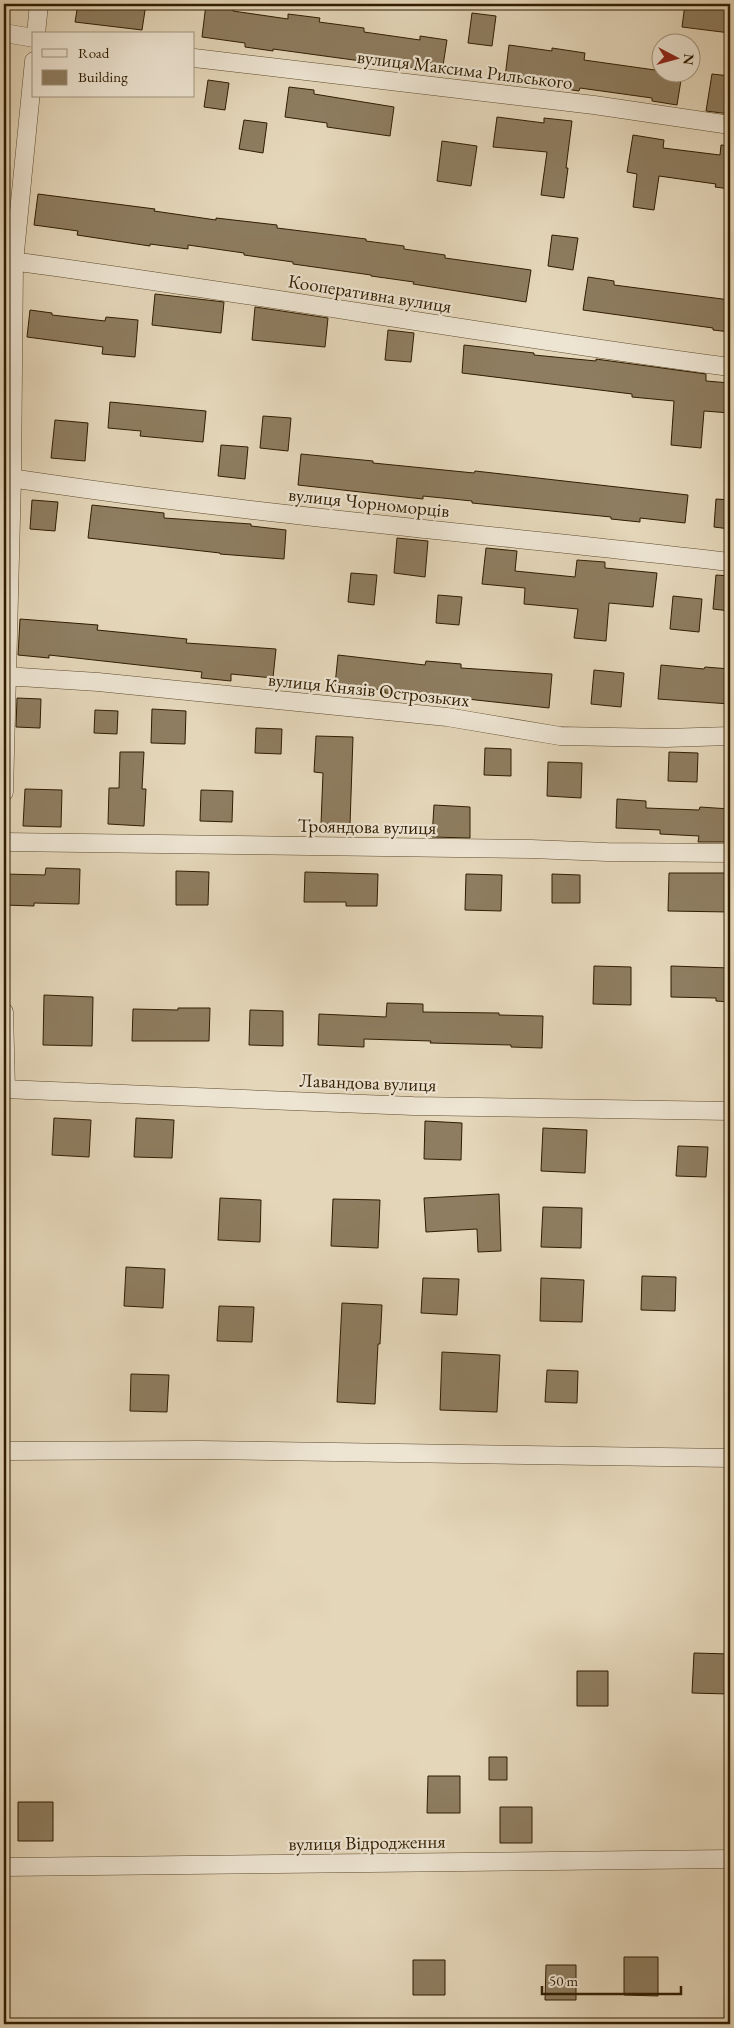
<svg xmlns="http://www.w3.org/2000/svg" width="734" height="2028" font-family="'EB Garamond',serif">
<rect width="100%" height="100%" fill="#e4d6b9"/>
<filter id="stains"><feTurbulence type="fractalNoise" baseFrequency=".004" numOctaves="4"/><feColorMatrix values="0 0 0 0 .2 0 0 0 0 .09 0 0 0 0 .02 0 0 0 .5 -.17"/></filter>
<radialGradient id="worn" r=".72"><stop offset=".6" stop-color="#630" stop-opacity="0"/><stop offset="1" stop-color="#630" stop-opacity=".3"/></radialGradient>
<!-- building -->
<path fill="#8e7d60" stroke="#301d00" d="M 78,4 L 146,4 L 142,30 L 75,22 Z
M 206,4 L 234,8 L 233,11 L 288,19 L 288,14 L 320,18 L 319,22 L 364,28 L 364,32 L 420,40 L 420,36 L 447,40 L 442,72 L 273,49 L 273,51 L 245,47 L 245,43 L 202,37 Z
M 685,4 L 730,5 L 730,33 L 682,27 Z
M 472,13 L 496,16 L 492,46 L 468,43 Z
M 509,45 L 552,51 L 552,48 L 585,53 L 584,60 L 662,71 L 662,72 L 682,74 L 677,105 L 652,101 L 652,98 L 580,88 L 579,91 L 547,86 L 548,83 L 505,77 Z
M 712,74 L 730,76 L 730,114 L 706,111 Z
M 208,80 L 229,83 L 225,110 L 204,107 Z
M 289,87 L 314,90 L 314,94 L 394,107 L 390,136 L 327,127 L 327,123 L 285,117 Z
M 497,117 L 544,123 L 544,118 L 572,121 L 566,168 L 568,168 L 564,198 L 541,195 L 547,152 L 493,147 Z
M 244,120 L 267,123 L 263,153 L 239,149 Z
M 633,135 L 664,140 L 663,148 L 720,155 L 721,145 L 730,146 L 730,189 L 715,187 L 716,184 L 659,176 L 654,210 L 633,207 L 637,174 L 627,172 Z
M 442,141 L 477,146 L 471,186 L 437,181 Z
M 38,194 L 155,209 L 154,211 L 216,220 L 216,218 L 277,225 L 277,228 L 366,239 L 366,241 L 404,246 L 404,249 L 445,255 L 445,258 L 531,270 L 526,302 L 413,284 L 414,282 L 371,276 L 371,275 L 293,264 L 293,262 L 244,255 L 244,253 L 188,245 L 188,249 L 150,244 L 150,246 L 77,235 L 78,231 L 34,225 Z
M 552,235 L 578,238 L 573,270 L 548,266 Z
M 588,277 L 614,281 L 614,285 L 730,300 L 730,332 L 713,330 L 713,328 L 583,310 Z
M 155,294 L 224,302 L 221,333 L 152,325 Z
M 255,307 L 328,318 L 325,347 L 252,340 Z
M 30,310 L 52,313 L 52,315 L 105,321 L 106,317 L 138,320 L 135,357 L 102,354 L 103,347 L 27,337 Z
M 388,330 L 414,333 L 411,362 L 385,360 Z
M 464,345 L 534,353 L 534,355 L 596,361 L 596,359 L 603,360 L 706,374 L 706,381 L 730,383 L 730,413 L 704,411 L 701,448 L 671,445 L 674,401 L 632,397 L 632,394 L 462,373 Z
M 110,402 L 206,411 L 203,442 L 140,436 L 141,431 L 108,428 Z
M 263,416 L 291,418 L 288,451 L 260,448 Z
M 55,420 L 88,423 L 85,461 L 51,458 Z
M 221,445 L 248,447 L 245,479 L 218,476 Z
M 301,454 L 373,461 L 373,463 L 474,473 L 475,471 L 502,474 L 688,495 L 685,523 L 640,518 L 640,522 L 611,519 L 611,517 L 472,503 L 472,501 L 423,496 L 423,499 L 298,485 Z
M 716,499 L 730,500 L 730,529 L 714,527 Z
M 32,500 L 58,502 L 55,531 L 30,529 Z
M 92,505 L 164,513 L 164,518 L 251,524 L 251,526 L 286,530 L 284,559 L 220,554 L 220,553 L 88,538 Z
M 397,538 L 428,541 L 425,577 L 394,573 Z
M 486,548 L 517,551 L 515,571 L 575,577 L 577,560 L 605,562 L 605,568 L 657,573 L 653,607 L 609,603 L 606,641 L 574,638 L 578,609 L 524,604 L 525,588 L 482,584 Z
M 351,573 L 377,575 L 374,605 L 348,602 Z
M 716,575 L 730,576 L 730,611 L 713,609 Z
M 438,595 L 462,597 L 459,625 L 436,623 Z
M 673,596 L 702,599 L 699,632 L 670,629 Z
M 20,619 L 98,625 L 97,630 L 187,639 L 186,643 L 276,649 L 273,678 L 231,674 L 231,681 L 201,678 L 202,672 L 49,655 L 49,658 L 18,655 Z
M 338,655 L 425,665 L 426,661 L 461,664 L 461,668 L 552,674 L 549,708 L 458,698 L 457,704 L 422,700 L 422,696 L 385,693 L 385,690 L 335,685 Z
M 661,665 L 704,669 L 705,667 L 730,669 L 730,704 L 658,699 Z
M 594,670 L 624,673 L 621,707 L 591,704 Z
M 17,698 L 41,699 L 40,728 L 16,727 Z
M 152,709 L 186,711 L 185,744 L 151,743 Z
M 95,710 L 118,711 L 117,734 L 94,733 Z
M 256,728 L 282,729 L 281,754 L 255,753 Z
M 316,736 L 353,737 L 350,825 L 321,824 L 323,773 L 314,772 Z
M 485,748 L 511,749 L 511,776 L 484,775 Z
M 120,752 L 144,752 L 142,789 L 146,789 L 144,826 L 108,824 L 109,788 L 119,788 Z
M 669,752 L 698,753 L 697,782 L 668,781 Z
M 548,762 L 582,763 L 581,798 L 547,796 Z
M 25,789 L 62,790 L 61,827 L 23,826 Z
M 201,790 L 233,791 L 232,822 L 200,821 Z
M 617,799 L 646,801 L 646,808 L 699,810 L 700,807 L 730,809 L 730,842 L 698,842 L 699,836 L 660,834 L 660,830 L 616,828 Z
M 434,805 L 470,807 L 470,838 L 432,837 Z
M 46,868 L 80,869 L 79,904 L 34,903 L 34,906 L 4,905 L 4,874 L 45,875 Z
M 176,871 L 209,872 L 208,905 L 176,905 Z
M 305,872 L 378,874 L 377,906 L 346,906 L 346,902 L 304,902 Z
M 669,873 L 730,873 L 730,912 L 668,911 Z
M 466,874 L 502,875 L 501,911 L 465,910 Z
M 552,874 L 580,875 L 580,903 L 552,903 Z
M 594,966 L 631,967 L 631,1005 L 593,1004 Z
M 671,966 L 730,968 L 730,1002 L 716,1001 L 716,998 L 671,997 Z
M 44,995 L 93,997 L 92,1046 L 43,1045 Z
M 387,1003 L 423,1004 L 423,1012 L 499,1013 L 499,1015 L 543,1016 L 542,1048 L 511,1047 L 511,1045 L 430,1043 L 431,1041 L 364,1039 L 364,1047 L 318,1045 L 319,1014 L 386,1017 Z
M 178,1008 L 210,1008 L 209,1041 L 132,1041 L 133,1009 L 178,1010 Z
M 250,1010 L 283,1011 L 283,1046 L 249,1045 Z
M 54,1118 L 91,1120 L 89,1157 L 52,1155 Z
M 136,1118 L 174,1120 L 172,1158 L 134,1157 Z
M 425,1121 L 462,1123 L 461,1160 L 424,1159 Z
M 543,1128 L 587,1130 L 585,1173 L 541,1171 Z
M 678,1146 L 708,1147 L 706,1177 L 676,1176 Z
M 499,1194 L 501,1251 L 478,1252 L 477,1229 L 426,1232 L 424,1198 Z
M 220,1198 L 261,1200 L 260,1242 L 218,1240 Z
M 333,1199 L 380,1200 L 378,1248 L 331,1246 Z
M 543,1207 L 582,1208 L 581,1248 L 541,1247 Z
M 126,1267 L 165,1269 L 163,1308 L 124,1306 Z
M 642,1276 L 676,1277 L 675,1311 L 641,1310 Z
M 423,1278 L 459,1279 L 457,1315 L 421,1313 Z
M 541,1278 L 584,1280 L 582,1322 L 540,1321 Z
M 342,1303 L 382,1305 L 380,1344 L 378,1344 L 375,1404 L 337,1402 Z
M 219,1306 L 254,1307 L 252,1342 L 217,1341 Z
M 442,1352 L 500,1355 L 497,1412 L 440,1410 Z
M 547,1370 L 578,1371 L 577,1403 L 545,1402 Z
M 131,1374 L 169,1375 L 167,1412 L 130,1411 Z
M 694,1653 L 730,1654 L 728,1694 L 692,1693 Z
M 577,1671 L 608,1671 L 608,1706 L 577,1706 Z
M 489,1757 L 507,1757 L 507,1780 L 489,1780 Z
M 428,1776 L 460,1776 L 460,1813 L 427,1813 Z
M 18,1802 L 53,1802 L 53,1841 L 18,1841 Z
M 500,1807 L 532,1807 L 532,1843 L 500,1843 Z
M 624,1957 L 658,1957 L 658,1996 L 624,1995 Z
M 413,1960 L 445,1960 L 445,1995 L 413,1995 Z
M 546,1965 L 576,1965 L 576,2000 L 545,2000 Z"/>
<g fill="none" stroke-linecap="round" stroke-linejoin="round">
<!-- street casing -->
<g stroke="#5d4b2e" stroke-width="19">
<path id="street" d="M 4,33 L 34,38
M 36,34 L 39,4
M 194,58 L 594,105 L 730,125
M 4,260 C 246,292 488,335 730,367
M 4,477 C 245,514 488,534 730,562
M 4,676 L 98,682 L 447,717 L 560,736 L 666,738 L 730,736
M 4,792 L 12,478 L 14,262 L 34,61
M 4,842 L 531,849 L 607,852 L 730,853
M 4,1012 L 6,1089 L 4,1091
M 4,1089 L 413,1106 L 730,1111
M 4,1451 L 200,1450 L 730,1458
M 4,1867 L 730,1859"/>
</g>
<!-- street -->
<use href="#street" stroke="#ede4d2" stroke-width="18"/>
</g>
<g text-anchor="middle" stroke-width="4.5" stroke-linejoin="round" paint-order="stroke">
<!-- street labels -->
<g font-size="19" fill="#301d00" stroke="#ede4d2">
<text transform="translate(465 69) rotate(7)" y="7">вулиця Максима Рильського</text>
<text transform="translate(370 293) rotate(9)" y="7">Кооперативна вулиця</text>
<text transform="translate(369 502) rotate(6)" y="7">вулиця Чорноморців</text>
<text transform="translate(369 689) rotate(6)" y="7">вулиця Князів Острозьких</text>
<text transform="translate(367 826) rotate(1)" y="7">Трояндова вулиця</text>
<text transform="translate(368 1082) rotate(2)" y="7">Лавандова вулиця</text>
<text transform="translate(367 1842) rotate(-1)" y="7">вулиця Відродження</text>
</g>
</g>
<!-- margin -->
<rect width="734" height="2028" fill="none" stroke="#e4d6b9" stroke-width="20"/>
<rect x="5" y="5" width="724" height="2018" fill="none" stroke="#301d00" stroke-width="2.5"/>
<rect x="10" y="10" width="714" height="2008" fill="none" stroke="#301d00"/>
<!-- legend -->
<rect x="32" y="32" width="162" height="65" fill="#ede4d2" stroke="#a1947e"/>
<rect x="42" y="49" width="25" height="8" fill="#ede4d2" stroke="#a1947e"/>
<text x="78" y="58" font-size="15" fill="#301d00">Road</text>
<rect x="42" y="70" width="25" height="15" fill="#8e7d60" stroke="#a1947e"/>
<text x="78" y="82" font-size="15" fill="#301d00">Building</text>
<!-- north arrow -->
<g transform="translate(676 58) rotate(96)"><circle r="24" fill="#ede4d2" stroke="#a1947e"/>
<path d="M0-4L9 19L0 12L-9 19Z" fill="#8f2418"/>
<text y="-8" font-size="14" font-weight="bold" text-anchor="middle" fill="#301d00">N</text>
</g>
<!-- scale -->
<path d="M542 1986v8h139v-8" fill="none" stroke="#301d00" stroke-width="2.5"/>
<text x="549" y="1986" font-size="15" fill="#301d00" stroke="#ede4d2" stroke-width="4" paint-order="stroke">50 m</text>
<rect width="100%" height="100%" filter="url(#stains)"/>
<rect width="100%" height="100%" fill="url(#worn)"/>
</svg>
